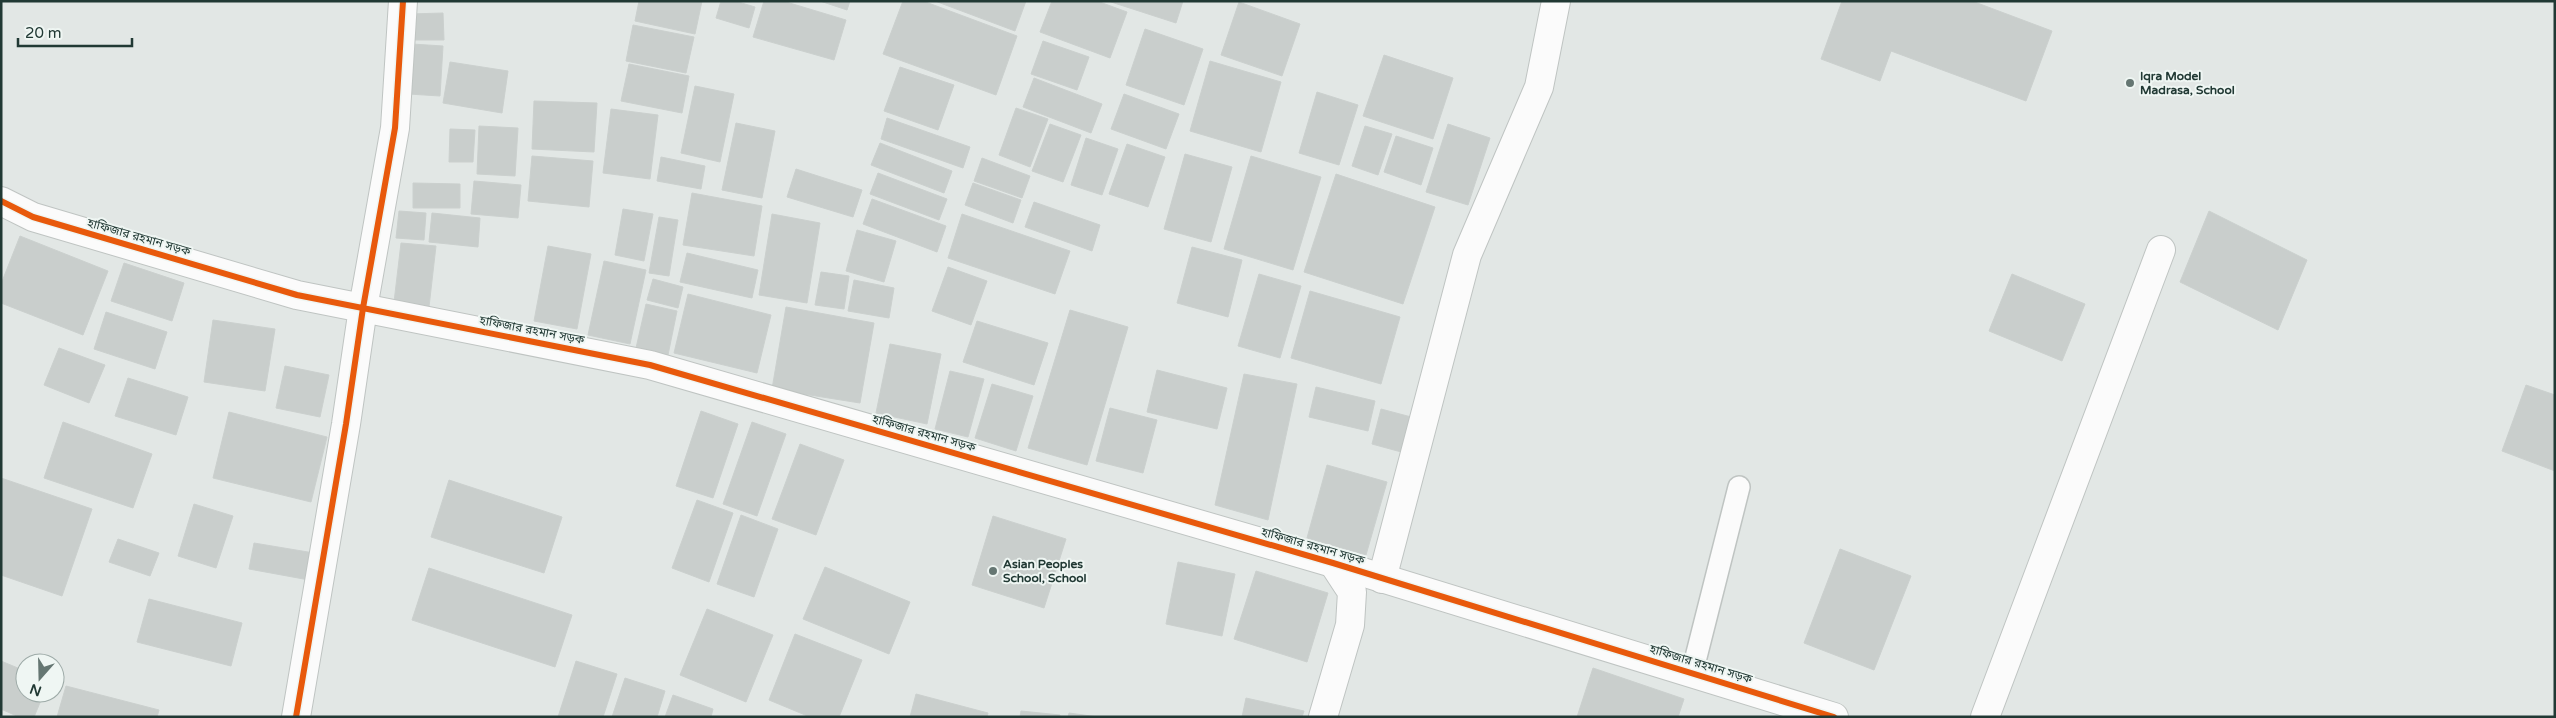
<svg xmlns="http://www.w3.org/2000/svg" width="2556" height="718" font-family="'Varela Round','Noto Sans Bengali',sans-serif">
<rect width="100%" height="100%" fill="#e2e7e5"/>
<!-- building -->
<path fill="#c9cecc" stroke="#cbd0ce" d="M 639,1 L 702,1 L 695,34 L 635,21 Z
M 721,1 L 735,1 L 755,7 L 749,28 L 716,18 Z
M 764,1 L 783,1 L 846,20 L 834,60 L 753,37 Z
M 820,1 L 850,1 L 847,10 Z
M 903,1 L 923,1 L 1017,36 L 996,95 L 883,54 Z
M 935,1 L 1026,1 L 1015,31 Z
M 1052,1 L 1097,1 L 1127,12 L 1110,58 L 1040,32 Z
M 1108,1 L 1183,1 L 1176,23 Z
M 1842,1 L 1972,1 L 2052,31 L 2026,101 L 1891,51 L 1880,81 L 1821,59 Z
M 1239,2 L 1300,24 L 1282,76 L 1221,55 Z
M 443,13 L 444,40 L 411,40 L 410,14 Z
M 633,25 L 694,37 L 686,73 L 626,61 Z
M 1145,29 L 1203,49 L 1184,105 L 1126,85 Z
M 1043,41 L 1089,57 L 1077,90 L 1031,74 Z
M 412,44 L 443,46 L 440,96 L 409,94 Z
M 1384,55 L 1453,78 L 1433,139 L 1363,116 Z
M 1210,61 L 1281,82 L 1261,152 L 1190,131 Z
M 450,62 L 508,71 L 502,113 L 443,103 Z
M 629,64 L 689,76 L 682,113 L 621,101 Z
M 900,67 L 954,85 L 938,130 L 884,111 Z
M 1034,78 L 1102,104 L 1091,133 L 1023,107 Z
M 695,86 L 734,94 L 720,162 L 681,153 Z
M 1317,92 L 1358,105 L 1339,165 L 1299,153 Z
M 1124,94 L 1179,114 L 1166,149 L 1111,129 Z
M 534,101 L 597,103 L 594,152 L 532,149 Z
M 1016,108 L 1048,119 L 1030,167 L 999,155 Z
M 611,109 L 658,115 L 650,179 L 603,173 Z
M 887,118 L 970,147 L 963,168 L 881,139 Z
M 736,123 L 775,131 L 762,198 L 722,190 Z
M 1050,124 L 1081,135 L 1063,182 L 1032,171 Z
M 1448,124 L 1490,138 L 1468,205 L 1426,192 Z
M 479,126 L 518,128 L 515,176 L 477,174 Z
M 1365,126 L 1392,134 L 1378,175 L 1352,166 Z
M 450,129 L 475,130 L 473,162 L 449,162 Z
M 1396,136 L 1433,148 L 1421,185 L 1384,172 Z
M 1086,138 L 1118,149 L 1102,195 L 1071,185 Z
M 880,143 L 952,171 L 944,193 L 871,165 Z
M 1127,144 L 1165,157 L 1148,207 L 1109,194 Z
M 1185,154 L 1232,167 L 1211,242 L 1164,229 Z
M 532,156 L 593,161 L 589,207 L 528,201 Z
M 1251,156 L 1321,177 L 1293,270 L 1224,249 Z
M 661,157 L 705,166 L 701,189 L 657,181 Z
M 982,158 L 1030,176 L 1022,198 L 974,181 Z
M 796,169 L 862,190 L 853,217 L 787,197 Z
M 878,173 L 947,199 L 939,220 L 870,194 Z
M 1336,174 L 1435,207 L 1403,304 L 1304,272 Z
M 474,181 L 521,185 L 518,218 L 471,214 Z
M 413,183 L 460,184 L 460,208 L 413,208 Z
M 973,183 L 1021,200 L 1013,223 L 965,205 Z
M 692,193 L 762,206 L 754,256 L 683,245 Z
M 872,199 L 946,226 L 937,252 L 863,224 Z
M 1034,202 L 1100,225 L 1092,251 L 1025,227 Z
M 623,209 L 653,214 L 644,261 L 615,255 Z
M 399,211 L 426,213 L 424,240 L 396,238 Z
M 2209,211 L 2307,260 L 2278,330 L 2180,282 Z
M 432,213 L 480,218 L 478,247 L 429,242 Z
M 772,214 L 820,223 L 807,303 L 759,295 Z
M 962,214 L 1070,251 L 1055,294 L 948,258 Z
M 659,217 L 678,220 L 669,276 L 649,273 Z
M 857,230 L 896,241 L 884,282 L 846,271 Z
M 20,236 L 108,271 L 83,335 L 1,303 L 1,284 Z
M 401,243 L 436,246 L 429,307 L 394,302 Z
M 548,246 L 591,254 L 577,329 L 534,321 Z
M 1192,247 L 1242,260 L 1228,317 L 1177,303 Z
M 687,253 L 758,270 L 752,298 L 680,282 Z
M 604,261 L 646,270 L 630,344 L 588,335 Z
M 124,263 L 184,283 L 172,321 L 111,301 Z
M 948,267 L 987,281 L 971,325 L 932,311 Z
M 821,272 L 849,276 L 844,309 L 815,305 Z
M 1259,274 L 1301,286 L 1280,358 L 1238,346 Z
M 2012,274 L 2085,304 L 2062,361 L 1989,331 Z
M 653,279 L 683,287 L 678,308 L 647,300 Z
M 854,280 L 894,288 L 889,318 L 848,311 Z
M 1310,291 L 1400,317 L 1381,384 L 1291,358 Z
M 688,294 L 771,315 L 757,373 L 674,353 Z
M 646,304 L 677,311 L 668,355 L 636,348 Z
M 786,307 L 874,323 L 860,403 L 772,389 Z
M 1070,310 L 1128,327 L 1087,465 L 1028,448 Z
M 106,312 L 167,332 L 155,369 L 94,349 Z
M 213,320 L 275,329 L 265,391 L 204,382 Z
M 977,321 L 1048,343 L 1034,385 L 963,362 Z
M 890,344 L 941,354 L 927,424 L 876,413 Z
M 59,348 L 105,365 L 89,403 L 44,385 Z
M 285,366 L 329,375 L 320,417 L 276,408 Z
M 1157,370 L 1227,388 L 1217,429 L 1147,412 Z
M 950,371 L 984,379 L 968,437 L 935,429 Z
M 1244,374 L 1297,384 L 1268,520 L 1215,505 Z
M 128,378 L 188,397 L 176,435 L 115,416 Z
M 992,384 L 1033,396 L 1016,451 L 975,438 Z
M 2526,385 L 2555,395 L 2555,471 L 2502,451 Z
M 1316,387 L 1375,401 L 1368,431 L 1309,417 Z
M 1110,408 L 1157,420 L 1143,473 L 1096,461 Z
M 1381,409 L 1415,418 L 1405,453 L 1372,444 Z
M 701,411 L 738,424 L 713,498 L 676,486 Z
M 229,412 L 327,437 L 311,502 L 213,478 Z
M 63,422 L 152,454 L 133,508 L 44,478 Z
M 752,422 L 786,434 L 757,516 L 723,504 Z
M 800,444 L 844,460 L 816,535 L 772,519 Z
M 1327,465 L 1387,482 L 1366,555 L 1307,538 Z
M 1,478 L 92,509 L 62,596 L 1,575 Z
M 449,480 L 562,517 L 544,573 L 431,537 Z
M 697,500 L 733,513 L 709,582 L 672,568 Z
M 194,504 L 233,516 L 216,568 L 178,556 Z
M 741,515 L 778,529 L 754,597 L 717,584 Z
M 993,516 L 1066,539 L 1044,608 L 972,585 Z
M 118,539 L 159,553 L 150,576 L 109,562 Z
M 254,543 L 314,553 L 309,580 L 249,569 Z
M 1840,549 L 1911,576 L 1874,670 L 1804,643 Z
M 1178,562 L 1235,574 L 1222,636 L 1166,624 Z
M 825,567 L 910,602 L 889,654 L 803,619 Z
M 429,568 L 572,615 L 555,667 L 412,620 Z
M 1256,571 L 1328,593 L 1307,662 L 1234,639 Z
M 149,599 L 242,623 L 231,666 L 137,642 Z
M 707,609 L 773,635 L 746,702 L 680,675 Z
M 795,634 L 862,660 L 839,717 L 810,717 L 769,700 Z
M 1,661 L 25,671 L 25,693 L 44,693 L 34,717 L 19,717 L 1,709 Z
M 576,661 L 617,674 L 603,717 L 558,717 Z
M 1593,668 L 1684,699 L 1678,717 L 1577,717 Z
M 625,678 L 665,691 L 657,717 L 612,717 Z
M 66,686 L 159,710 L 157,717 L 57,717 Z
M 916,694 L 988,713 L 987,717 L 910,717 Z
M 673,695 L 713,709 L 711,717 L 665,717 Z
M 1246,698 L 1304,711 L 1302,717 L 1242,717 Z
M 1021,711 L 1060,715 L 1060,717 L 1020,717 Z
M 1069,713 L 1098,717 L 1068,717 Z"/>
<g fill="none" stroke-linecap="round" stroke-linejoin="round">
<!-- service casing -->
<g stroke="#bfc4c2" stroke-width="24">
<path id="service" d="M 1692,673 L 1739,487"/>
</g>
<!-- minor casing -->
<g stroke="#bfc4c2" stroke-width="30">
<path id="minor" d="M 363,308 L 395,128 L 403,1
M 1382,579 L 1467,255 L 1539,87 L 1556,1
M 1323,717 L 1350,625 L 1352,592 L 1333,563
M 1985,717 L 2161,250"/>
</g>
<!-- tertiary casing -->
<g stroke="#bfc4c2" stroke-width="30">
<path id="tertiary" d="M 1,201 L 33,217 L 297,295 L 650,365 L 1333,563 L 1834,717
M 296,717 L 346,424 L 363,308"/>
</g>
<!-- service -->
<use href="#service" stroke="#fbfbfb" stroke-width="21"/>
<!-- minor -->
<use href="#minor" stroke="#fbfbfb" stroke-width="28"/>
<!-- tertiary -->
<use href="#tertiary" stroke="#fbfbfb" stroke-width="28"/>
<!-- cycleway casing -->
<g stroke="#eff6f3" stroke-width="9">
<path id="cycleway" d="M 1,201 L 33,217 L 297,295 L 650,365 L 1333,563 L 1834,717
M 296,717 L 346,424 L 363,308 L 395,128 L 403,1"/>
</g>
<!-- cycleway -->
<use href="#cycleway" stroke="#e8590c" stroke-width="6"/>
</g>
<!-- markers -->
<g fill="#657672" stroke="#eff6f3" stroke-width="2">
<circle cx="2130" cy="83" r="5"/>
<circle cx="993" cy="571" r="5"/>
</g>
<g text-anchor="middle" stroke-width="4" stroke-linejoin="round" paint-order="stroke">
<!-- poi labels -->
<g font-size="12" font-weight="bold" fill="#213934" stroke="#eff6f3" text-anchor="start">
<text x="2140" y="80">Iqra Model<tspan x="2140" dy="14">Madrasa, School</tspan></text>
<text x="1003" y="568">Asian Peoples<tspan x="1003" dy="14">School, School</tspan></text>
</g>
<!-- street labels -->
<g font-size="12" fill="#213934" stroke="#eff6f3">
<text transform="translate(139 237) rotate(16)" y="4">হাফিজার রহমান সড়ক</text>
<text transform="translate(532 330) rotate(11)" y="4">হাফিজার রহমান সড়ক</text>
<text transform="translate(924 433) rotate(16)" y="4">হাফিজার রহমান সড়ক</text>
<text transform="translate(1313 546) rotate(16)" y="4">হাফিজার রহমান সড়ক</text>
<text transform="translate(1701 664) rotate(17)" y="4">হাফিজার রহমান সড়ক</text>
</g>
</g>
<!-- border -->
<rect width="2556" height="718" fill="none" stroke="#213934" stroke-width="5"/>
<!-- north arrow -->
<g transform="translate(40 678) rotate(200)"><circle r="24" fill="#eff6f3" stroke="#9daaa7"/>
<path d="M0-4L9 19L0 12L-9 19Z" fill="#657672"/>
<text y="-8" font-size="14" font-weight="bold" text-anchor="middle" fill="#213934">N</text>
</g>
<!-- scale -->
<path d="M18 38v8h114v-8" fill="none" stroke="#213934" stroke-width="2.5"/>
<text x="25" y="38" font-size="15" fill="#213934" stroke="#eff6f3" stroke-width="4" paint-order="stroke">20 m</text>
</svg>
